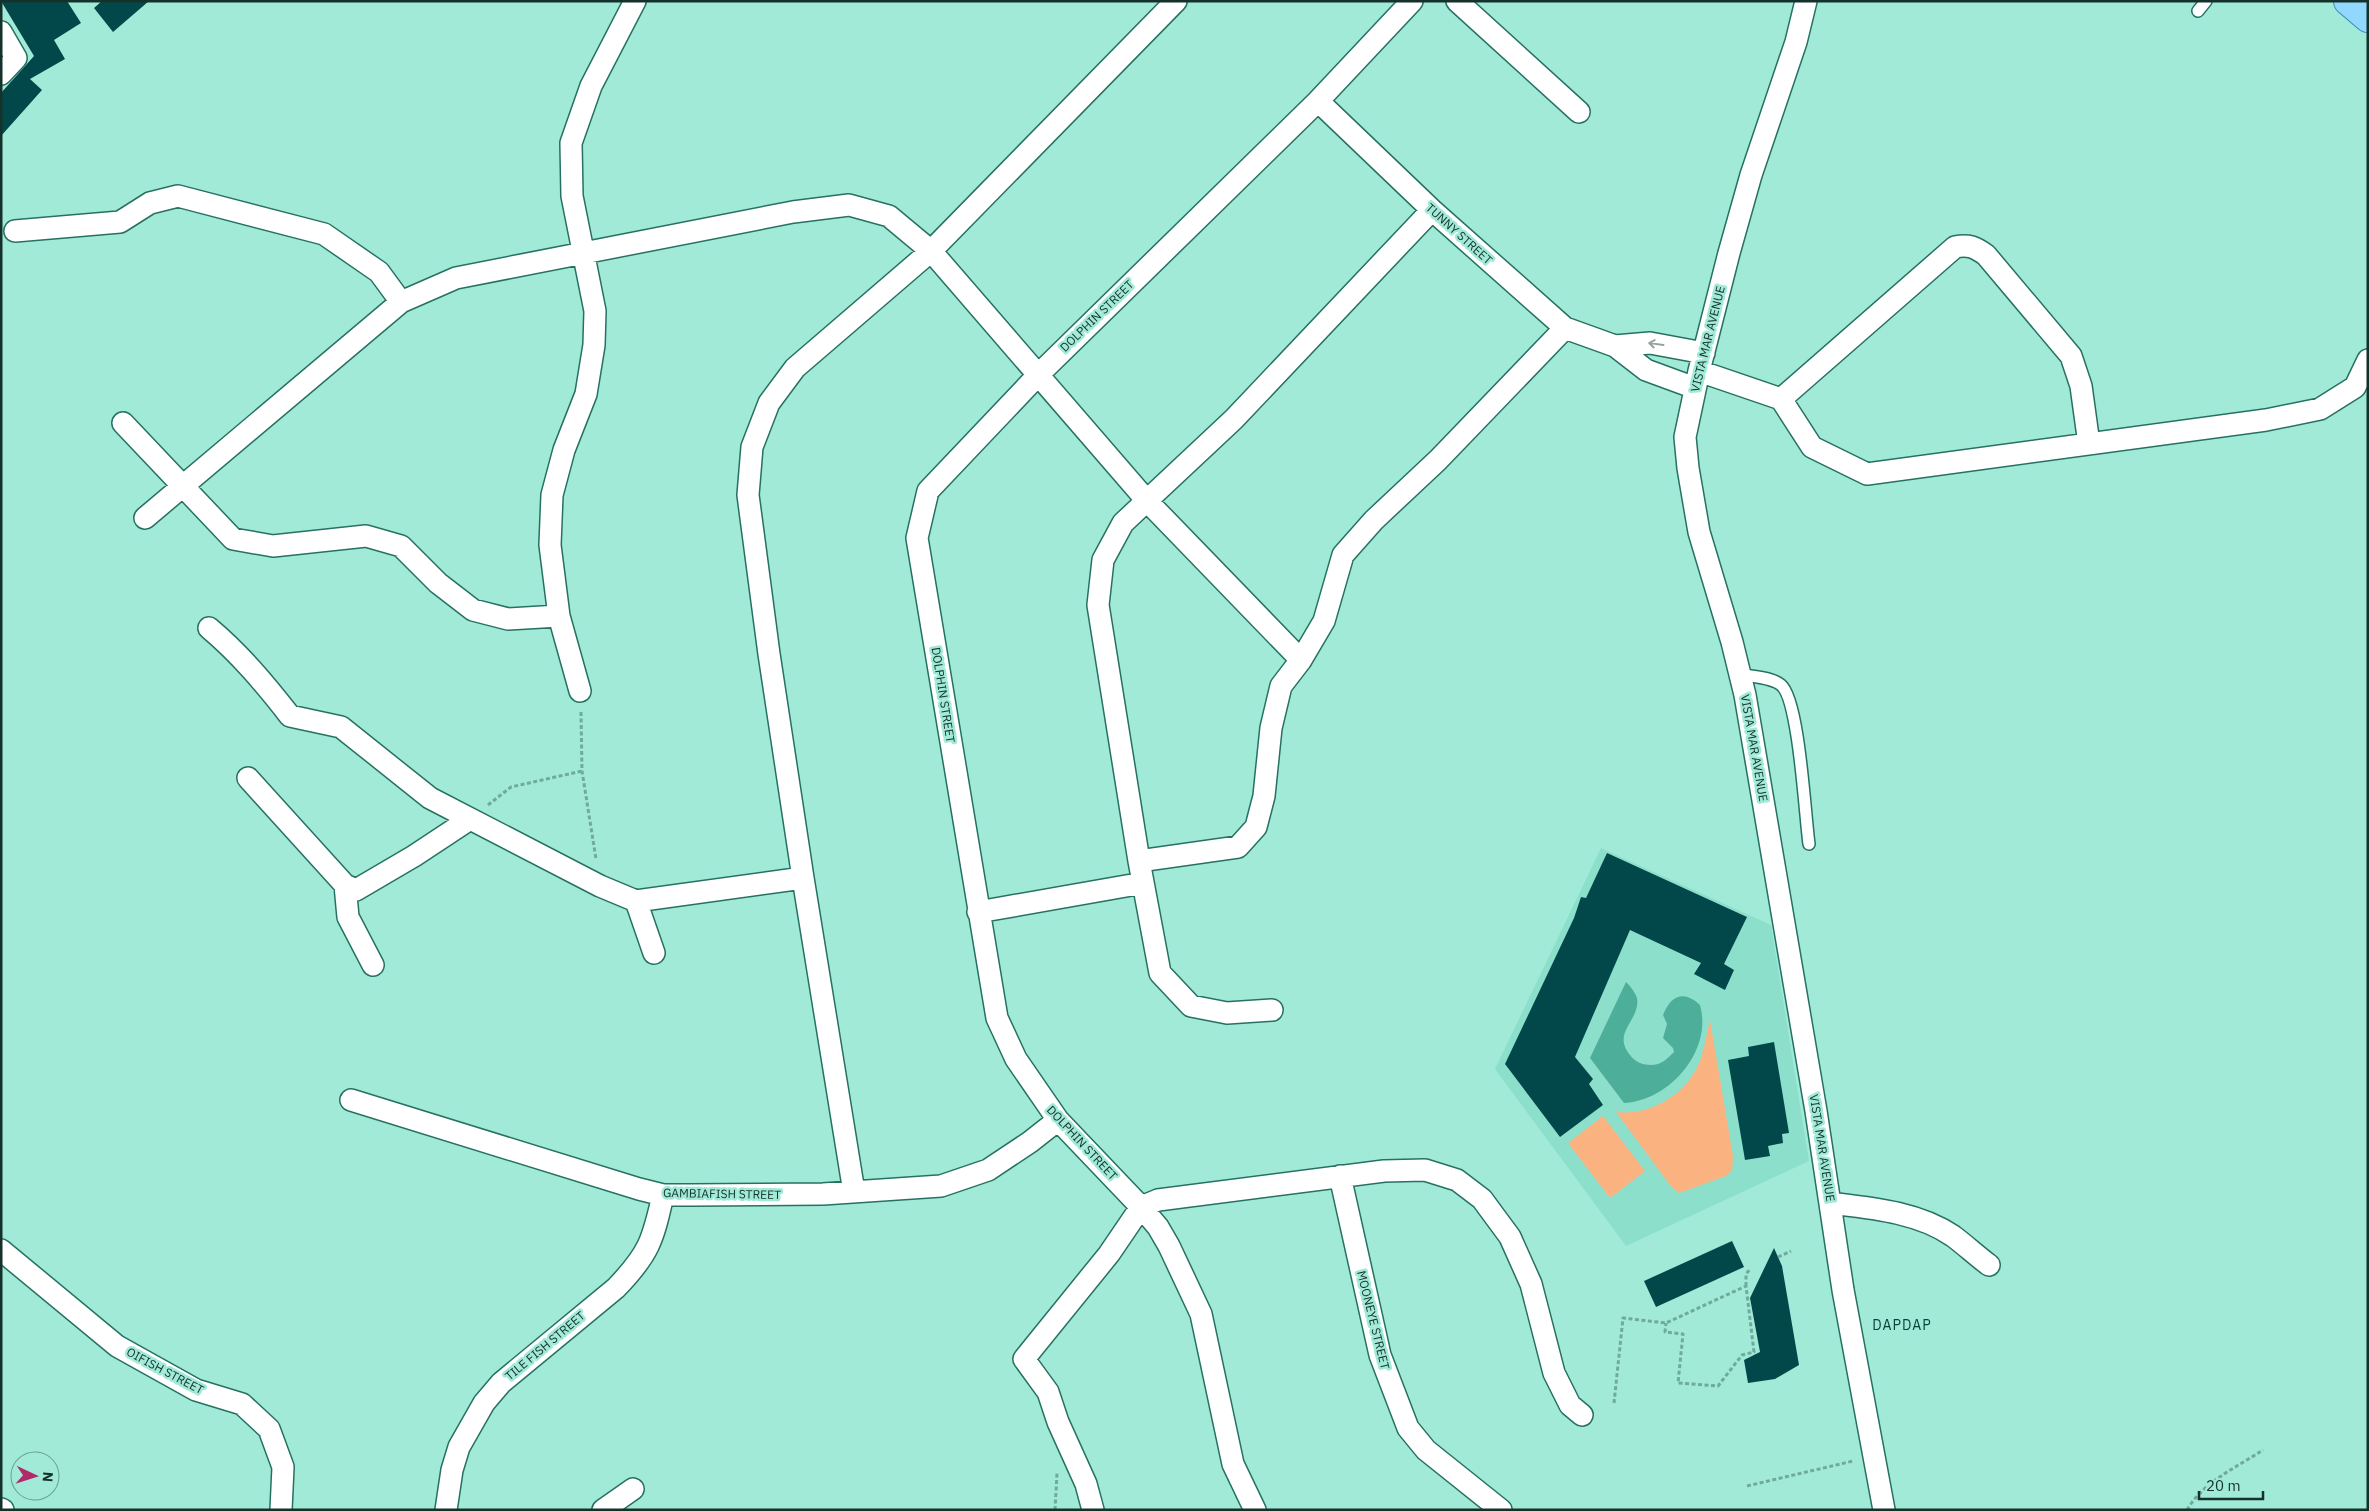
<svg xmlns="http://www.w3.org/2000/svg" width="2369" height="1511" font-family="'IBM Plex Sans',sans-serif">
<rect width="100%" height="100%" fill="#a1ead8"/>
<!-- built -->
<path fill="#8ce0cb" d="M 1601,848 L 1771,925 L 1809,1161 L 1626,1246 L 1495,1069 Z"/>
<!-- green -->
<path fill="#fab380" d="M 1710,1020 L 1733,1156 L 1732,1171 L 1726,1176 L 1679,1193 L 1670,1185 L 1616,1112 C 1652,1116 1689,1093 1701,1058 C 1705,1046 1707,1032 1710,1020 Z
M 1603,1116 L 1645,1171 L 1610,1198 L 1568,1143 Z"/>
<!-- water -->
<path fill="#4dae99" d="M 1626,982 C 1631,987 1635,992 1637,998 C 1641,1020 1611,1032 1630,1055 C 1635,1062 1643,1065 1651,1065 C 1661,1065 1667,1059 1674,1052 L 1673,1048 L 1663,1038 L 1667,1024 L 1663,1015 C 1671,995 1684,990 1700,1005 C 1713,1050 1670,1101 1624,1103 L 1590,1058 Z"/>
<!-- building -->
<path fill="#02484a" d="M 1,1 L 67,1 L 81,23 L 54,40 L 65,59 L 30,79 L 42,90 L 1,136 L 1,93 L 34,56 Z
M 102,1 L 149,1 L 113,32 L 94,8 Z
M 1607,853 L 1747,917 L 1724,964 L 1734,970 L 1725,990 L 1694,974 L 1701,963 L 1630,930 L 1575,1057 L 1593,1079 L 1589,1084 L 1603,1105 L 1560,1137 L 1505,1064 L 1574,918 L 1581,897 L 1586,898 Z
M 1774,1042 L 1789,1133 L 1782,1134 L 1783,1143 L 1768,1146 L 1770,1156 L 1745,1160 L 1728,1060 L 1749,1056 L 1748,1047 Z
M 1732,1241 L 1744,1267 L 1656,1307 L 1644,1281 Z
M 1774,1248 L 1782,1266 L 1799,1365 L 1775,1379 L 1748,1383 L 1744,1360 L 1760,1352 L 1750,1298 Z"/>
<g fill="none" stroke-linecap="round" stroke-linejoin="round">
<!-- lane casing -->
<g stroke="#267162" stroke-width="14">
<path id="lane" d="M 2198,11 L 2206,1
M 1740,674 C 1752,677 1772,677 1781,685 C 1799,699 1805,816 1809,844"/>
</g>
<!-- street casing -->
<g stroke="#267162" stroke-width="24">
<path id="street" d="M 1457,1 L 1579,112
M 1806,1 L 1796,42 L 1751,175 L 1729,253 L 1699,371 L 1685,437 L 1688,468 L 1699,532 L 1732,642 L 1745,695 L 1816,1111 L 1843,1290 L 1884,1510
M 1,32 L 16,58 L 1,74
M 1318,101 L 1432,210 L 1565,328 L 1615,346
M 15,231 L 120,222 L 150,203 L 178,196 L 324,234 L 379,272 L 401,302
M 1699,371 L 1781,399 L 1812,447 L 1867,474 L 2266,420 L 2320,409 L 2355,387 L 2368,360
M 1695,388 L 1646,370 L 1615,346 L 1650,343 L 1704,353
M 1781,399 L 1955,247 C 1968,244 1975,247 1986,255 L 2071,356 L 2081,386 L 2089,444
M 123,423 L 233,539 L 273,546 L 366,536 L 401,546 L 438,583 L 473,610 L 508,619 L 559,616
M 145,518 L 401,302 L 456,278 L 793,212 L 849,205 L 889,216 L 931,251 L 1148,502 L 1301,660
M 209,628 C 240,654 265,684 290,716 L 341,727 L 430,798 L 600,886 L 636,901 L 803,878
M 580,691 L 559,616 L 550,545 L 552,495 L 564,450 L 586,394 L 594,345 L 595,311 L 572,196 L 571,143 L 591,86 L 635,1
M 248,778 L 345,885 L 356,890 L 414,856 L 470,819
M 1139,861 L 1238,847 L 1256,827 L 1264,796 L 1271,728 L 1281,686 L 1301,660 L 1324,621 L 1343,555 L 1374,520 L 1438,460 L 1565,328
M 345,885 L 348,917 L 373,965
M 636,901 L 654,953
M 978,912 L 1143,883
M 1272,1010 L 1227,1013 L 1191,1006 L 1160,973 L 1139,861 L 1098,605 L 1103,560 L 1123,523 L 1234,419 L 1432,210
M 351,1100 L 639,1189 L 663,1195 L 690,1195 L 823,1194 L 941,1186 L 988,1170 L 1030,1142 L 1058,1120
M 1340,1176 L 1380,1355 L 1408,1428 L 1426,1450 L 1501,1510
M 854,1192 L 803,878 L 769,654 L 748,495 L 752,447 L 769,403 L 795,368 L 931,251 L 1176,1
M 1830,1203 C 1871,1208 1918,1212 1953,1236 C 1965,1245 1977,1256 1989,1265
M 1,1250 L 117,1346 L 196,1390 L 242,1404 L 269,1429 L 283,1467 L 281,1510
M 1,1509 L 3,1510
M 446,1510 L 452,1470 L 459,1447 L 484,1403 L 501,1383 L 616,1288 C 649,1254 653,1240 663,1195
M 603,1510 L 633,1489
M 1093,1510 L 1086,1484 L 1058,1422 L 1048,1392 L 1024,1359 L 1109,1254 L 1141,1207 L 1158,1200 L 1384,1171 L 1425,1170 L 1457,1180 L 1482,1199 L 1510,1237 L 1531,1284 L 1554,1373 L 1570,1405 L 1582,1415
M 1255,1510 L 1233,1464 L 1201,1314 L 1169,1246 L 1158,1227 L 1141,1207 L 1058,1120 L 1016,1059 L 997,1018 L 917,538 L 928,491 L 1039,374 L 1318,101 L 1412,1"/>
</g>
<!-- primary casing -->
<g stroke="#368cb4" stroke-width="30">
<path id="primary" d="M 2348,1 L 2368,18"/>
</g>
<!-- path -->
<path stroke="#70aa9c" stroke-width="3" stroke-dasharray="4 2.5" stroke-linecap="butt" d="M 581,712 L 582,771 L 596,859
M 488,805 L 511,787 L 582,771
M 1778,1257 L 1791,1251
M 1746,1286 L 1746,1274 L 1750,1269
M 1614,1403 L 1623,1318 L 1666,1323 L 1746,1286 L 1754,1352 L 1742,1355 L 1718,1386 L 1678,1383 L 1683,1334 L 1665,1332 L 1666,1323
M 1747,1486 L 1853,1461
M 1055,1510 L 1057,1473
M 2187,1510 C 2203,1482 2237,1467 2263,1450"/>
<!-- lane -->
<use href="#lane" stroke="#fff" stroke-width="11"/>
<!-- street -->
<use href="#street" stroke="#fff" stroke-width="21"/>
<!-- primary -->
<use href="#primary" stroke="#91d7fe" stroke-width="28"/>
</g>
<!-- one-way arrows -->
<defs><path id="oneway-shaft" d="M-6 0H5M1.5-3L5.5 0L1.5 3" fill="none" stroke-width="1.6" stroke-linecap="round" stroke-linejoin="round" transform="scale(1.25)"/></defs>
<use stroke="#95a3a0" href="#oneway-shaft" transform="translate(1656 344) rotate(-172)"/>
<g text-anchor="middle" stroke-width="5" stroke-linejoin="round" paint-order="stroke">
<!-- street labels -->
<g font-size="12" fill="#14322b" stroke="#a1ead8">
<text transform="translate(1459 234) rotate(42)" y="4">TUNNY STREET</text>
<text transform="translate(1097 316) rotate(-44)" y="4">DOLPHIN STREET</text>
<text transform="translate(1708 339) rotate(-76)" y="4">VISTA MAR AVENUE</text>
<text transform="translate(943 695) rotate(81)" y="4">DOLPHIN STREET</text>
<text transform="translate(1754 748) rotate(80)" y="4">VISTA MAR AVENUE</text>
<text transform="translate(1082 1143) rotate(47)" y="4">DOLPHIN STREET</text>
<text transform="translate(1822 1148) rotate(81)" y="4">VISTA MAR AVENUE</text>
<text transform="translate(722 1194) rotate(1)" y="4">GAMBIAFISH STREET</text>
<text transform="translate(1373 1320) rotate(76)" y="4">MOONEYE STREET</text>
<text transform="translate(545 1346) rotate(-40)" y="4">TILE FISH STREET</text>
<text transform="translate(165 1371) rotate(28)" y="4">OIFISH STREET</text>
</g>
<!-- neighbourhood labels -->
<g font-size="14" letter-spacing="1" fill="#054439" stroke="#a1ead8">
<text x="1902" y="1330">DAPDAP</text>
</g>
</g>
<!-- border -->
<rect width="2369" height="1511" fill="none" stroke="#14322b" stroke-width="5"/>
<!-- north arrow -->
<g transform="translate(35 1476) rotate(94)"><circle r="24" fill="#a1ead8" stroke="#69a093"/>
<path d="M0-4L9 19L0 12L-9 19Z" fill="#b22a6a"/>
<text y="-8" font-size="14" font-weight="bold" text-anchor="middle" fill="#14322b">N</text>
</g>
<!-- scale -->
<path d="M2199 1491v8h64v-8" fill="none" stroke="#14322b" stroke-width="2.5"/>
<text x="2206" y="1491" font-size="15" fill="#14322b" stroke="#a1ead8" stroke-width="4" paint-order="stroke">20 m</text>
</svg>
